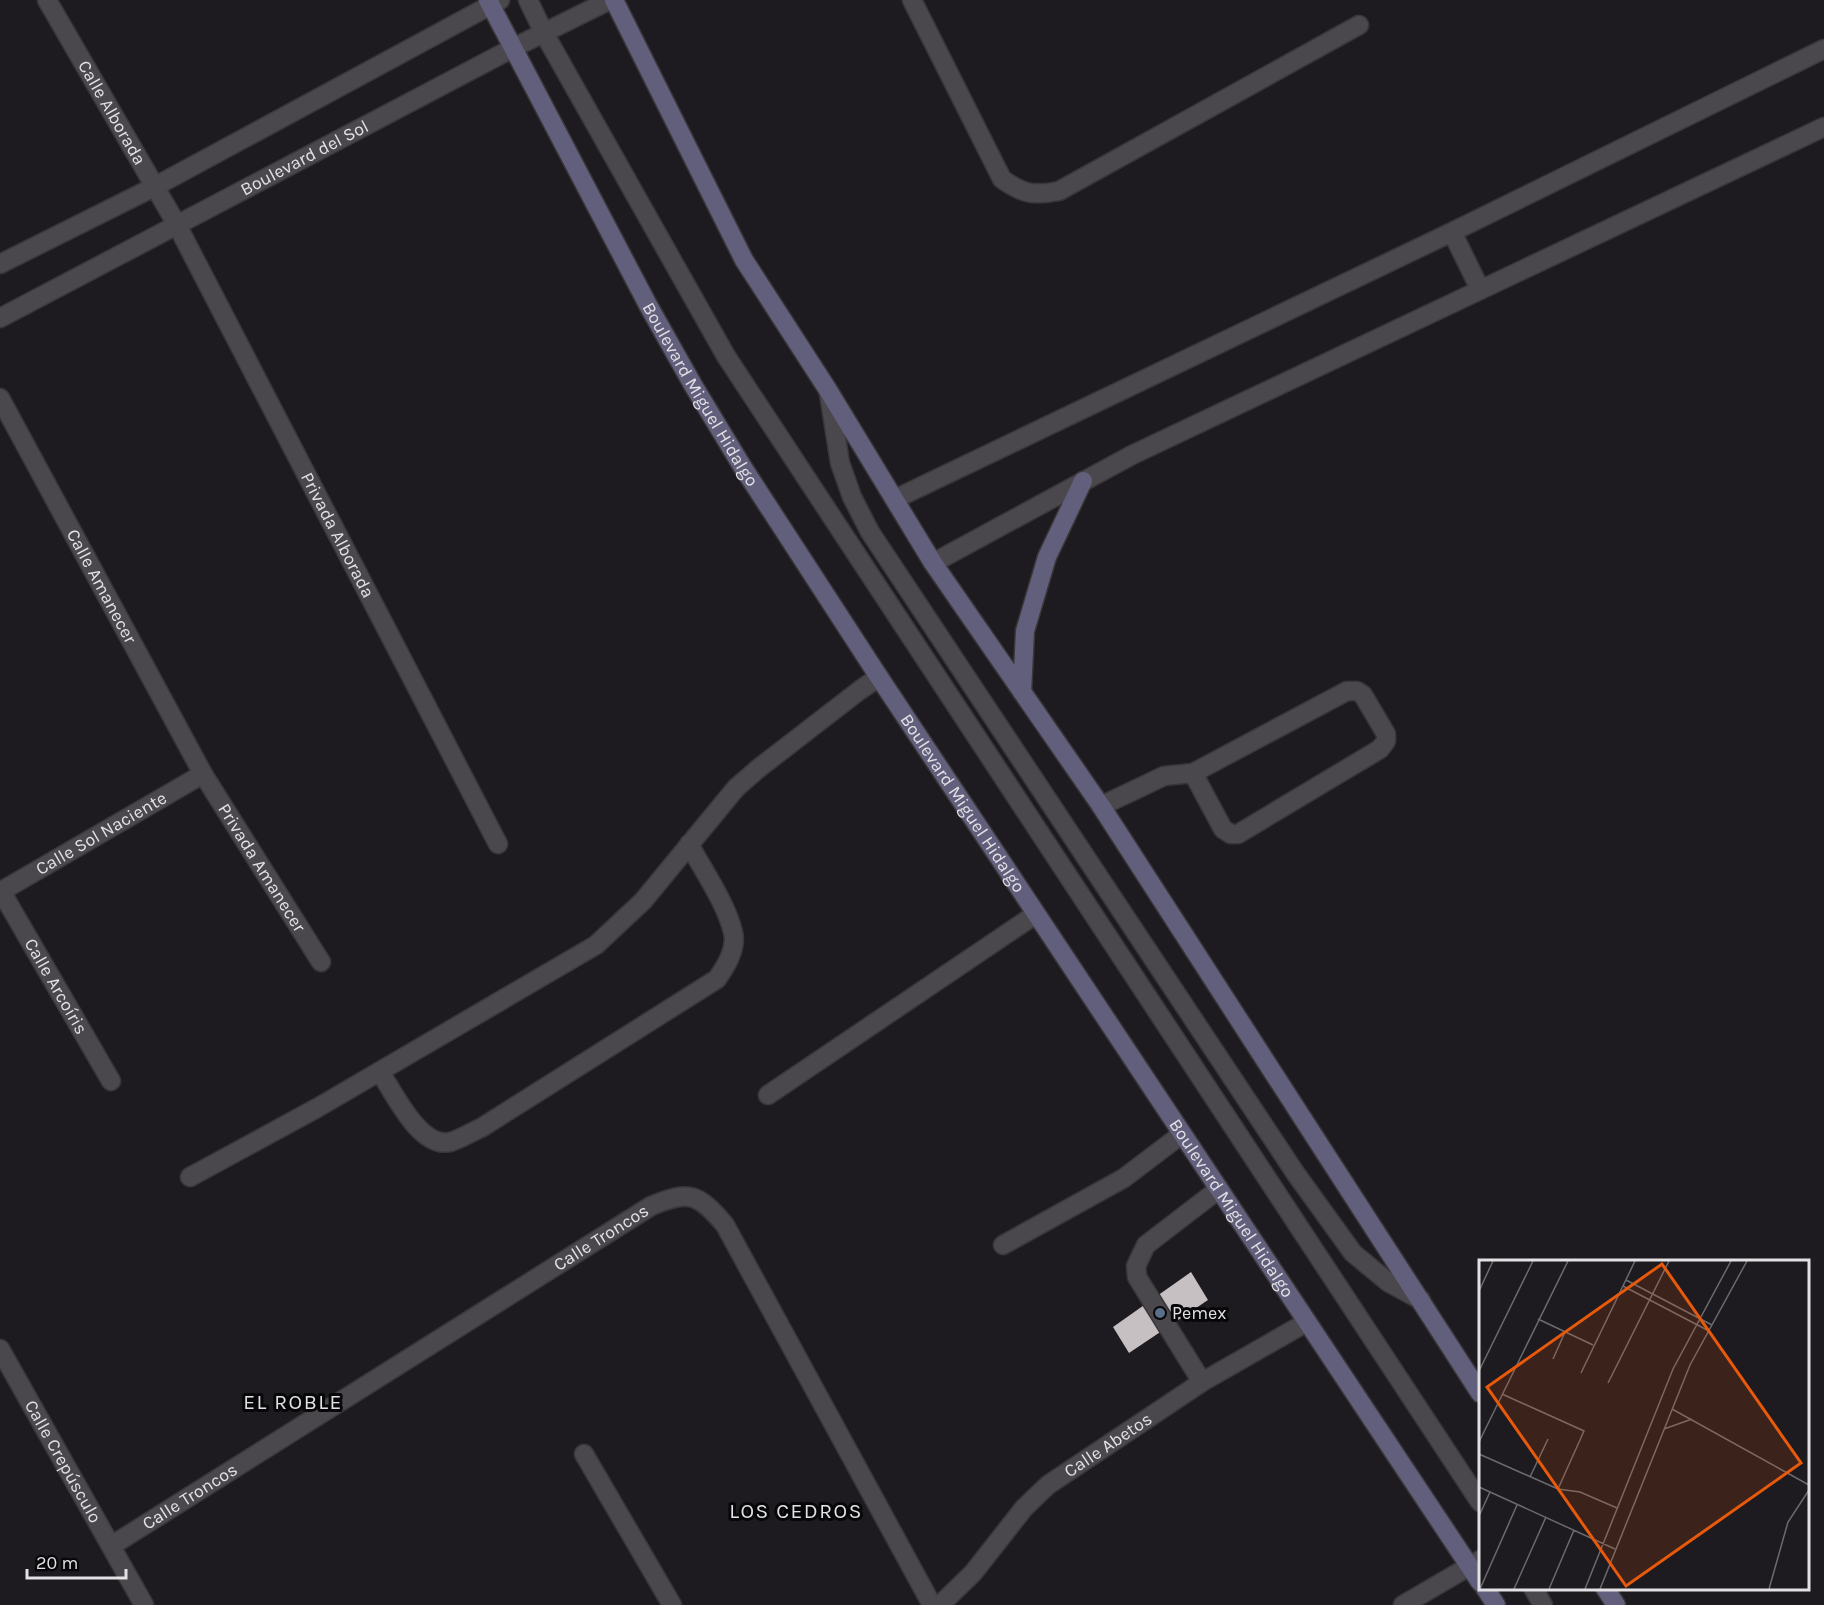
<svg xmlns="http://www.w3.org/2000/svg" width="1824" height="1605" font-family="Karla,sans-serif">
<rect width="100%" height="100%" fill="#1d1b1f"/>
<!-- building -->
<path fill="#c6c0c2" d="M 1191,1272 L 1208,1300 L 1129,1353 L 1113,1327 Z"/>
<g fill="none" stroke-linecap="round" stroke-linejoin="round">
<!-- lane casing -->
<g stroke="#383639" stroke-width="21">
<path id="lane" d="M 528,0 L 544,33 L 726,356 L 1480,1502
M 912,0 L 1002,179 C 1023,194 1033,196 1059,191 L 1359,25
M 1452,232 L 1480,289
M 829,394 L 840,463 L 852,497 L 870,532 L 1296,1174 L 1353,1253 L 1388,1282 L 1421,1300
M 895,499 L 1452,232 L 1824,49
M 1101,806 L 1164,776 L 1193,773 L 1223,829 L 1231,834 L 1238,834 L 1380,749 L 1386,741 L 1386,734 L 1363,695 L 1357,691 L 1347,691 L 1193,773
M 380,1072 C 394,1093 420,1149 450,1142 C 461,1139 471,1132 481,1128 L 717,979 C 726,966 737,949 733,932 C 726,903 703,870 689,844
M 768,1095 L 1036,914
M 190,1177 L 317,1108 L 596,945 L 643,901 L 736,788 L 759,768 L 860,690 L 879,677
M 1003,1245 L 1124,1178 L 1182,1134
M 1202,1382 L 1137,1277 L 1136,1266 L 1146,1245 L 1219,1189
M 1533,1588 L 1543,1605"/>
</g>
<!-- street casing -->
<g stroke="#383639" stroke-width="21">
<g id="street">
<path id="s1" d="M 47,0 L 177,225 L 498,844"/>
<path d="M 0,264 L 154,187 L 500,0"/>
<path id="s2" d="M 0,318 L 513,48 L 610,0"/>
<path id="s3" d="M 0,398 L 203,774 L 321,962"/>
<path d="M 933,563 L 1132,455 L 1824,127"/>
<path id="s4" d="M 1,891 L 111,1081"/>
<path id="s5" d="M 0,892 L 203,774"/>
<path id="s6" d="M 0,1349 L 144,1605"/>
<path d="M 584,1454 L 672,1605"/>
<path id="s7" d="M 111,1546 L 651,1206 C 689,1190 698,1193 725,1225 L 932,1605"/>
<path id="s8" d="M 940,1605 L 973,1573 L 1024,1508 L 1048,1485 L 1202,1382 L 1307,1322"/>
<path d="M 1403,1605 L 1480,1560"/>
</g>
</g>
<!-- secondary casing -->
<g stroke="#383639" stroke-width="21">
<g id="secondary">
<path id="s9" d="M 488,0 L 648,305 L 693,385 L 742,466 L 879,677 L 1480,1582"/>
<path d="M 614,0 L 744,260 L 828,390 L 933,563 L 1101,806 L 1480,1393"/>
<path d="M 1022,692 L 1025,631 L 1047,557 L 1083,481"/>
<path d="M 1485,1588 L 1496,1605"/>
<path d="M 1605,1588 L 1616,1605"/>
</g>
</g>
<!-- lane -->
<use href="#lane" stroke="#4a484c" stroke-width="18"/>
<!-- street -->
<use href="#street" stroke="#4a484c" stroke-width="18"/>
<!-- secondary -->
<use href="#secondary" stroke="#625f7d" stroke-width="18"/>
</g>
<!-- markers -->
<circle fill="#5c6f8a" stroke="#070608" stroke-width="2" cx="1160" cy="1313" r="6"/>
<g text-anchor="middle" stroke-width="6" stroke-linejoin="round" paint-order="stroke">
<!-- street labels -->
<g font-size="18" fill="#e3e1e4" stroke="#070608">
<text dy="6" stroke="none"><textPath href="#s1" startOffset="130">Calle Alborada</textPath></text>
<text dy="6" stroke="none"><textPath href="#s2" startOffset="344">Boulevard del Sol</textPath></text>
<text dy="6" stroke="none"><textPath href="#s9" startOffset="448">Boulevard Miguel Hidalgo</textPath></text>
<text dy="6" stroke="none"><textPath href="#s1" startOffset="609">Privada Alborada</textPath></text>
<text dy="6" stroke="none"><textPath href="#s3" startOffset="214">Calle Amanecer</textPath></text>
<text dy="6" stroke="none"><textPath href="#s9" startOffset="934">Boulevard Miguel Hidalgo</textPath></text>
<text dy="6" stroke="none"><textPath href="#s5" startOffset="117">Calle Sol Naciente</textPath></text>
<text dy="6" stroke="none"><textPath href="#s3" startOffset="538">Privada Amanecer</textPath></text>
<text dy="6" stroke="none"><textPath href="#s4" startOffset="110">Calle Arcoíris</textPath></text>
<text dy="6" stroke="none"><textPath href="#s9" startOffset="1420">Boulevard Miguel Hidalgo</textPath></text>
<text dy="6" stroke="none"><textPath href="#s7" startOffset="579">Calle Troncos</textPath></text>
<text dy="6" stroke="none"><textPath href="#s8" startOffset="234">Calle Abetos</textPath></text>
<text dy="6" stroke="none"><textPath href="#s6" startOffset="129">Calle Crepúsculo</textPath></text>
<text dy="6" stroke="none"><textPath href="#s7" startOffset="93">Calle Troncos</textPath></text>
</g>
<!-- poi labels -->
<g font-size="18" fill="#e3e1e4" stroke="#070608" text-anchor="start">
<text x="1172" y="1319">Pemex</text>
</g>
<!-- quarter labels -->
<g font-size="21" letter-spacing="1.5" fill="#e3e1e4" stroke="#070608">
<text x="293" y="1409">EL ROBLE</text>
<text x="796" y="1518">LOS CEDROS</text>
</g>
</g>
<!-- overview -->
<g transform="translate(1479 1260)">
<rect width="330" height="330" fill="#1d1b1f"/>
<path fill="none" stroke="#6c6a6e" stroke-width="1.5" d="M 147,20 L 233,65M 144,26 L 230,71M 0,31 L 14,1M 59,59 L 114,85M 74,99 L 86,72M 0,111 L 54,1M 102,113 L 156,1M 129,123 L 190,1M 23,134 L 105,171 L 79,229M 193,149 L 330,225M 185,169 L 213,159M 0,182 L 89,1M 0,194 L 79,229 L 101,232 L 138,248M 51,217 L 69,179M 0,227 L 136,289M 0,256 L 11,232M 1,329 L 38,245M 35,329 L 67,257M 70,329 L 95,270M 106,329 L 194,109 L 252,1M 121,329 L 211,105 L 268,1M 290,329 L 309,262 L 330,230"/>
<path fill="#e8590c" fill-opacity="0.15" stroke="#e8590c" stroke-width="3" d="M 183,4 L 322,203 L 147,326 L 8,127 Z"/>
<rect width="330" height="330" fill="none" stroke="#e3e1e4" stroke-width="3"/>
</g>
<!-- scale -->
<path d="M27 1569v9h99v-9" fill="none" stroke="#e3e1e4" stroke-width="3"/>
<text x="36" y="1569" font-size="18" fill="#e3e1e4" stroke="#070608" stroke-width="4.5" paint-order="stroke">20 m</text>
</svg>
